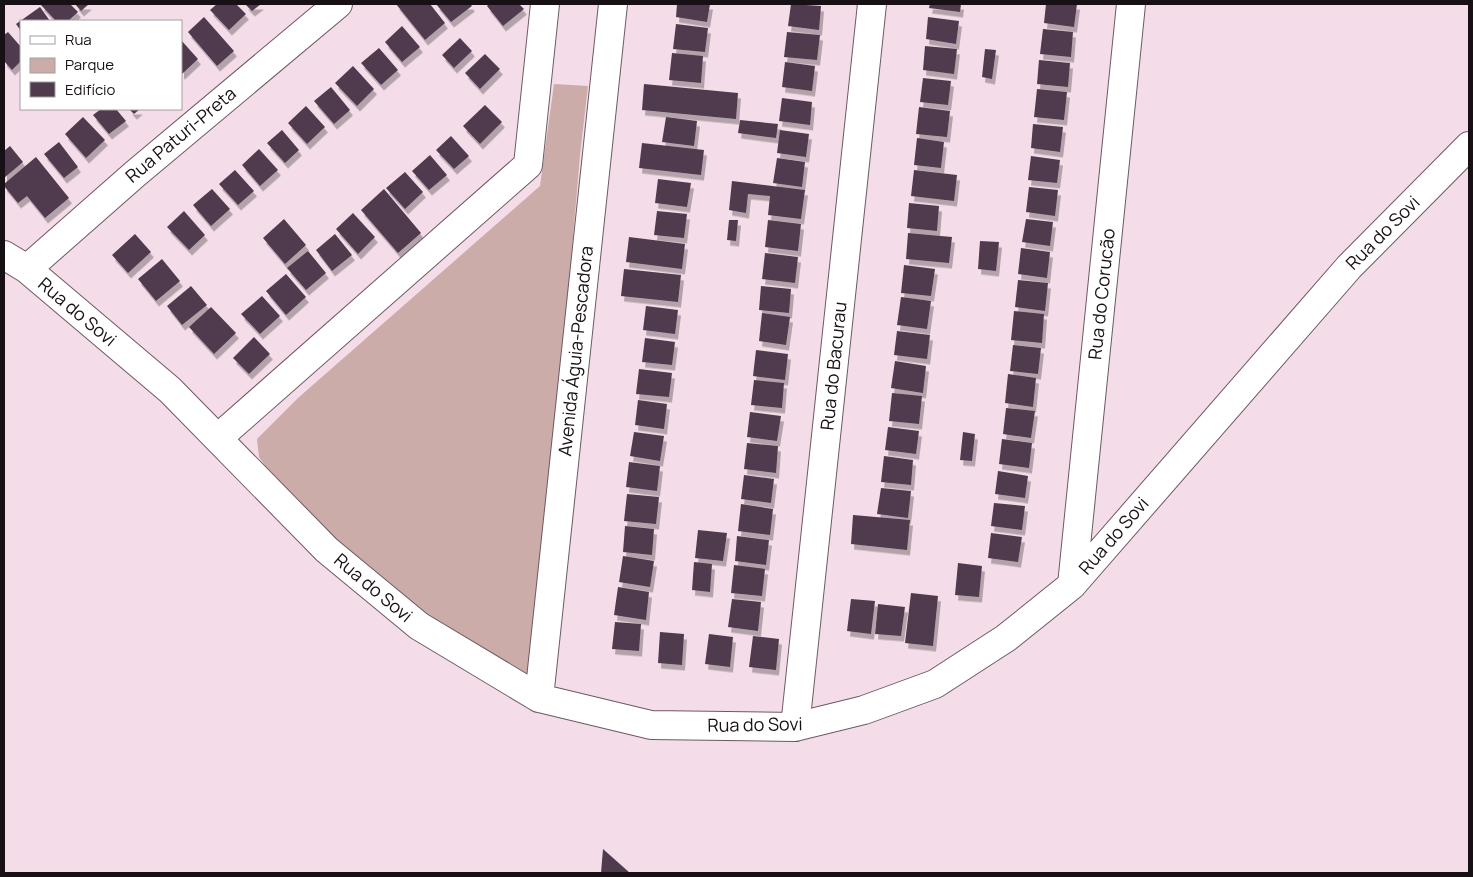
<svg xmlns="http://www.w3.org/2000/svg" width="1473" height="877" font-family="Manrope,sans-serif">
<defs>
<filter id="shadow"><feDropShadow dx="3" dy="5.5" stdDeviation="0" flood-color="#0004"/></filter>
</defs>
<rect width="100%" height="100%" fill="#f4dde8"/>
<!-- green -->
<path fill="#cbaca8" d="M 554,84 L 588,86 L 580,155 L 566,320 L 527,677 L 430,619 L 364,567 L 276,482 L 259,457 L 257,439 L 298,398 L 540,186 Z"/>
<!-- building -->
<path fill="#4f3a4e" filter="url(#shadow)" d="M 42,4 L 70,4 L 78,12 L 68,21 L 56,21 L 41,5 Z
M 75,4 L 89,4 L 81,11 Z
M 217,4 L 236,4 L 246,14 L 229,30 L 210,10 Z
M 245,4 L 261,4 L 252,11 Z
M 396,4 L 430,4 L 445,23 L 425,40 Z
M 436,4 L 470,4 L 472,6 L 451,22 Z
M 489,4 L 519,4 L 524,9 L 503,26 L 487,6 Z
M 677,4 L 710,4 L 707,22 L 676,17 Z
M 791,4 L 821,6 L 819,30 L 788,26 Z
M 930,4 L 961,4 L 960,12 L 929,8 Z
M 1046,4 L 1077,4 L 1074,27 L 1044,23 Z
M 40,7 L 50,21 L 21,21 L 21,31 L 16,24 Z
M 204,17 L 234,51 L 217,66 L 188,32 Z
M 928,17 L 959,21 L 956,44 L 926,39 Z
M 676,24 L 708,28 L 705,52 L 673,49 Z
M 402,26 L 420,47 L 402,62 L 385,42 Z
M 1043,29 L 1073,32 L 1071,57 L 1040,54 Z
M 8,32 L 21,47 L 21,61 L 12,70 L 4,61 L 4,35 Z
M 787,32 L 820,35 L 817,60 L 784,57 Z
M 460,38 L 472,51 L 454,68 L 442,55 Z
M 181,40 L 198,59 L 182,74 L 181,73 Z
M 925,46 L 957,49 L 954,74 L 923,70 Z
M 379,48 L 398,70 L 381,85 L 361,63 Z
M 985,49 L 996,50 L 992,79 L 982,77 Z
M 672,53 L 703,56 L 701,83 L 669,80 Z
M 485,54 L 500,69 L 480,89 L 465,73 Z
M 1039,60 L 1070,63 L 1068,87 L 1037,84 Z
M 785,62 L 815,66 L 812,91 L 782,87 Z
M 353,66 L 374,89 L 357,106 L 335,83 Z
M 923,78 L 951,81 L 948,105 L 920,102 Z
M 644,84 L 738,93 L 736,119 L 642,110 Z
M 331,87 L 350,110 L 334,124 L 314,101 Z
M 1037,89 L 1067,92 L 1064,120 L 1034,117 Z
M 782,98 L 812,102 L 810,125 L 779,121 Z
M 485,105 L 502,122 L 480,144 L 463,126 Z
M 306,106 L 325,127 L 307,144 L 288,123 Z
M 919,107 L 950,111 L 947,137 L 916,134 Z
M 101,109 L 116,109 L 126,121 L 109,134 L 93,115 Z
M 129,109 L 140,109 L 134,114 Z
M 83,117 L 105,140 L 86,158 L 65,134 Z
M 666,117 L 697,121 L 694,146 L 662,142 Z
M 740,120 L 778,124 L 776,138 L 738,133 Z
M 1033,124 L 1063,127 L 1060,152 L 1031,148 Z
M 282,130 L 299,150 L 285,163 L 267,143 Z
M 780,130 L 809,134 L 806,157 L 777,153 Z
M 451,136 L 469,156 L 454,169 L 436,150 Z
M 917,138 L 944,142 L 941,168 L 914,165 Z
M 59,142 L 78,167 L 64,178 L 44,154 Z
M 642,143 L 704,150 L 701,175 L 639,168 Z
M 10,146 L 23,162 L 4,178 L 4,151 Z
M 259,149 L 278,170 L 260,186 L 242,165 Z
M 430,155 L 447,175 L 429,190 L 412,171 Z
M 1031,156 L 1060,160 L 1057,183 L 1028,180 Z
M 36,157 L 69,198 L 45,218 L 27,196 L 18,203 L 4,186 L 4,184 Z
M 777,158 L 805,162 L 802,187 L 773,183 Z
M 235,170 L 254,191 L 238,205 L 219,184 Z
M 914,170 L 957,175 L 954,201 L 911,196 Z
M 405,172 L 423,192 L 405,209 L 386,188 Z
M 658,179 L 691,183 L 687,207 L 655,203 Z
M 732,181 L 805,190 L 801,219 L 768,215 L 770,196 L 748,194 L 746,213 L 729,210 Z
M 1029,187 L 1058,190 L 1055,216 L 1026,212 Z
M 212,189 L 230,209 L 211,226 L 193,205 Z
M 384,189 L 421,233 L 398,253 L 361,210 Z
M 909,203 L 939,206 L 937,231 L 907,228 Z
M 184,211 L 205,235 L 189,250 L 167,227 Z
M 657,211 L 687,214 L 684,238 L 654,235 Z
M 353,213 L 375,237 L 358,254 L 336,229 Z
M 284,219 L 306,245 L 285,264 L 263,238 Z
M 1026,219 L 1053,222 L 1050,246 L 1022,242 Z
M 729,220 L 738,220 L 736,241 L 727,240 Z
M 768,220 L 801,224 L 798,251 L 765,247 Z
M 908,233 L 952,237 L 949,263 L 906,259 Z
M 135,234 L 151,252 L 128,273 L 112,255 Z
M 335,234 L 352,255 L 332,271 L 316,250 Z
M 629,237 L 685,244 L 682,269 L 626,262 Z
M 980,241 L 999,242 L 996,271 L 978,269 Z
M 1021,248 L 1050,252 L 1047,278 L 1018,274 Z
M 308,251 L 326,273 L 306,290 L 287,268 Z
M 765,253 L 798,257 L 795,283 L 762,279 Z
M 162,259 L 180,281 L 156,301 L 138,279 Z
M 904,265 L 935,269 L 931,296 L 901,293 Z
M 624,269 L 681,275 L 678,302 L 621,296 Z
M 286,274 L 306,297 L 286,315 L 266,291 Z
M 1018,280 L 1048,283 L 1045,311 L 1015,307 Z
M 191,286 L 207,305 L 182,325 L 167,306 Z
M 761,286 L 791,289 L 789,313 L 759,310 Z
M 262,296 L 280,316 L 260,334 L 241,314 Z
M 901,297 L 931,301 L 927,329 L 897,325 Z
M 646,306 L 678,310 L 675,334 L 643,330 Z
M 211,307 L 236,333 L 214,354 L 189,327 Z
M 1014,311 L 1044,314 L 1042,343 L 1011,340 Z
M 762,313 L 790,317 L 786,345 L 759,341 Z
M 897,331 L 930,335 L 927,359 L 894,355 Z
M 254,337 L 270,354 L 249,374 L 233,358 Z
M 645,338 L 675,342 L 672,365 L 642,362 Z
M 1013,345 L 1041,348 L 1038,374 L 1010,371 Z
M 756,350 L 788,354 L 785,380 L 753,376 Z
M 895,361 L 926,366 L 923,393 L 891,388 Z
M 639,369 L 672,373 L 669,397 L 636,394 Z
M 1008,374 L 1036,378 L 1033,407 L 1005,403 Z
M 754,380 L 784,383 L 782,408 L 751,405 Z
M 892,393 L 922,396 L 919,424 L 889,421 Z
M 638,400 L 667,404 L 664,429 L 635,425 Z
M 1006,408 L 1035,411 L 1031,438 L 1003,434 Z
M 750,412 L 781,416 L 777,441 L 747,437 Z
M 888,427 L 919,431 L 916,454 L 885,450 Z
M 634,432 L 664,436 L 660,461 L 630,456 Z
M 963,432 L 975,434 L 972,461 L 960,460 Z
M 1002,439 L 1032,443 L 1029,468 L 999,464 Z
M 747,443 L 778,446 L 776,473 L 744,469 Z
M 884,456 L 913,460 L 911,485 L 881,482 Z
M 629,462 L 660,466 L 657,491 L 626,487 Z
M 998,471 L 1028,476 L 1025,498 L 995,494 Z
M 744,475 L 774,479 L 771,503 L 741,499 Z
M 881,488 L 911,491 L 908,518 L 877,514 Z
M 627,494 L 659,497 L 656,524 L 624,521 Z
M 994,503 L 1025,506 L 1022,530 L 991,526 Z
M 741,504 L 773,509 L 770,535 L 738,531 Z
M 853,515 L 910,520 L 907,550 L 851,544 Z
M 625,526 L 654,529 L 652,555 L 623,552 Z
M 698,530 L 727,533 L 723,561 L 695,558 Z
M 991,533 L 1022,537 L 1018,562 L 988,558 Z
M 737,536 L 769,540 L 766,565 L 735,561 Z
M 623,556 L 654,561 L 650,587 L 619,582 Z
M 694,562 L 712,564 L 710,592 L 692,590 Z
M 958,563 L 982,566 L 979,597 L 955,595 Z
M 734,565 L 765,569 L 762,596 L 731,593 Z
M 618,587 L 649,592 L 646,620 L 614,615 Z
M 911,593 L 938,596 L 933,646 L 905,643 Z
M 732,599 L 761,602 L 758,631 L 728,627 Z
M 851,599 L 875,601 L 871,634 L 847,631 Z
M 878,604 L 905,607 L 901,636 L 875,634 Z
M 615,622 L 641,624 L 639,651 L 612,649 Z
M 660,632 L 684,634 L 682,665 L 658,663 Z
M 709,634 L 733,637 L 730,667 L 705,664 Z
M 753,636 L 779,639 L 776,670 L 749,667 Z
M 603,849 L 630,873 L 601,873 Z"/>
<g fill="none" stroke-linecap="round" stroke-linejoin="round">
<!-- street casing -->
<g stroke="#6c5962" stroke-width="30">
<path id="street" d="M 4,255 L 27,269 L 170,390 L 327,550 L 419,626 L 539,698 L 651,725 L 795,727 L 864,710 L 935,684 L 1006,638 L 1072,585 L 1349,267 L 1469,146
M 27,269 L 135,174 L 338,4
M 218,438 L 528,165 L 545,4
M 1072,585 L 1131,4
M 539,698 L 613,4
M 795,727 L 872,4"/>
</g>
<!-- street -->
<use href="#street" stroke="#fff" stroke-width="28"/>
</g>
<g text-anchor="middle" stroke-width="5" stroke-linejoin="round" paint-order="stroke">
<!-- street labels -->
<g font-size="18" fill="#171014" stroke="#fff">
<text transform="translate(181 135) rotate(-40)" y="6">Rua Paturi-Preta</text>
<text transform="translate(1383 233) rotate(-45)" y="6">Rua do Sovi</text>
<text transform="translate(1102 294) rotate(-84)" y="6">Rua do Corucão</text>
<text transform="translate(77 312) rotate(40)" y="6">Rua do Sovi</text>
<text transform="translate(576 351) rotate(-84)" y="6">Avenida Águia-Pescadora</text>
<text transform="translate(834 366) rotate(-84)" y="6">Rua do Bacurau</text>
<text transform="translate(1114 536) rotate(-49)" y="6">Rua do Sovi</text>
<text transform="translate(373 588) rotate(40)" y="6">Rua do Sovi</text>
<text transform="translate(755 725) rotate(-1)" y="6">Rua do Sovi</text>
</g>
</g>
<!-- border -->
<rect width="1473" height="877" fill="none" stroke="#171014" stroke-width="10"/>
<!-- legend -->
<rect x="20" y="20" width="162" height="90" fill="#ffffff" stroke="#a29fa1"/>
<rect x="30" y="36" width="25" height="8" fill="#ffffff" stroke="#a29fa1"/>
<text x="65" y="45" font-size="15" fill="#171014">Rua</text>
<rect x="30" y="58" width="25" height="15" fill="#cbaca8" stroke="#a29fa1"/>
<text x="65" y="70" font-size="15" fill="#171014">Parque</text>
<rect x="30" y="82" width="25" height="15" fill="#4f3a4e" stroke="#a29fa1"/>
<text x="65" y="95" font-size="15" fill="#171014">Edifício</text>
</svg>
